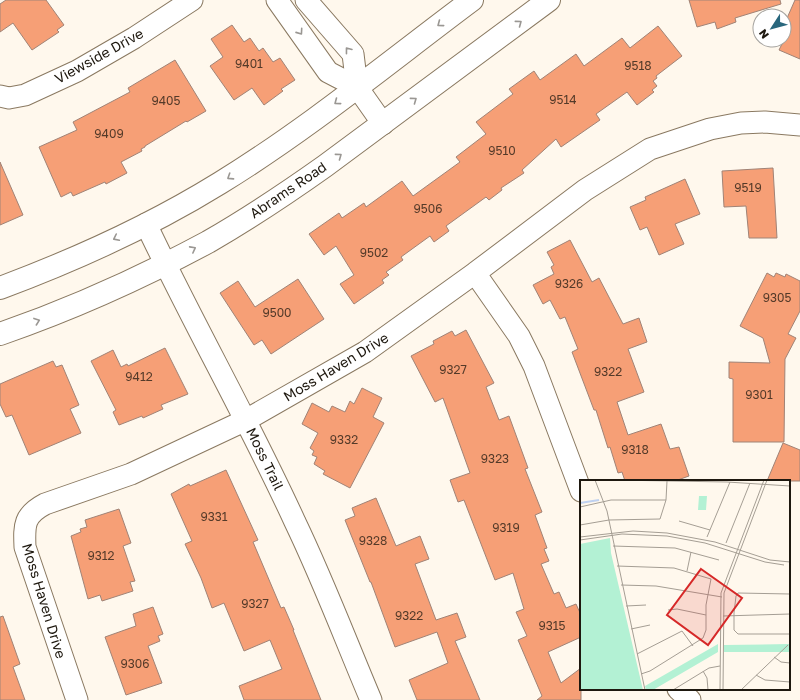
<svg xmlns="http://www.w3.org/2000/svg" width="800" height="700" font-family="'Golos Text',sans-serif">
<rect width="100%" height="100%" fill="#fff8ed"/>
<!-- building -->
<path fill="#f69f76" stroke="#a08376" d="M 6,0 L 46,0 L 64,25 L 57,30 L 59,32 L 32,50 L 13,23 L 0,32 L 0,4 Z
M 689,0 L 780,0 L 781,4 L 735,18 L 736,22 L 717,29 L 715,22 L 697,27 Z
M 795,0 L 800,0 L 800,59 L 779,50 L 784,40 L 784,25 Z
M 232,25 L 244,42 L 250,38 L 259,51 L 263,48 L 273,62 L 280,58 L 295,80 L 281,89 L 283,91 L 264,105 L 252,88 L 234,100 L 210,66 L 223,57 L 211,39 Z
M 658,26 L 682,56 L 656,76 L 657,78 L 653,81 L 657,86 L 652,90 L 654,92 L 637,105 L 627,92 L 596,114 L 600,120 L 561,147 L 556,139 L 522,170 L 524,173 L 501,188 L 502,190 L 489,200 L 486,197 L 446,226 L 449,231 L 434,242 L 430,236 L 401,257 L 403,260 L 386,272 L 389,275 L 382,280 L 384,283 L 354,304 L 340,284 L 354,275 L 336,246 L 324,255 L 309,234 L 339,213 L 342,218 L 364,203 L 366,207 L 402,181 L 413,196 L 460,162 L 456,157 L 486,134 L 476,122 L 513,94 L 509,89 L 534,71 L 540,80 L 576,54 L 584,66 L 622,38 L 630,48 Z
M 175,60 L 206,111 L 187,122 L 186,121 L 145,146 L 145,147 L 141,149 L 142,151 L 121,162 L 127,173 L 106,184 L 105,182 L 73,196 L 71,192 L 61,197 L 39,147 L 77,130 L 73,122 L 130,92 L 128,88 Z
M 0,162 L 23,215 L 0,225 Z
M 773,168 L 777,238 L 749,238 L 746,206 L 724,207 L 722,171 Z
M 685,179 L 700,214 L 675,224 L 684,244 L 659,255 L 647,227 L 640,230 L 630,207 L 646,200 L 645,197 Z
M 570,240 L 592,282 L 599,278 L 623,324 L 639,318 L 647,342 L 628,349 L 644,392 L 617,402 L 628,435 L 661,424 L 670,449 L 679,447 L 689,476 L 675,481 L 625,481 L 622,472 L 618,473 L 610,447 L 608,448 L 596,410 L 594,410 L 572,352 L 578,349 L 565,317 L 560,319 L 550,300 L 543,304 L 533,285 L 554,274 L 551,267 L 554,265 L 547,252 Z
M 767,273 L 774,277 L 776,273 L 785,277 L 786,274 L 800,281 L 800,311 L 788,334 L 796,338 L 785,359 L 784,442 L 733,442 L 733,379 L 729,378 L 729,362 L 770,363 L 763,338 L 740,326 Z
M 298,279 L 324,319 L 271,354 L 262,340 L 254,345 L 220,293 L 238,281 L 255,307 Z
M 466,330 L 494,383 L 486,387 L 499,420 L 509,416 L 528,468 L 525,469 L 542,512 L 535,515 L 547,548 L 544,549 L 549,561 L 541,564 L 554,594 L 559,592 L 566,608 L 576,604 L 581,615 L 581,637 L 548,652 L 561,683 L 581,668 L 581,700 L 537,700 L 542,696 L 518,640 L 527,636 L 516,612 L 524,609 L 513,573 L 495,580 L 464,500 L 458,502 L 450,480 L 470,473 L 443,398 L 435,402 L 411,356 L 434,344 L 433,341 L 452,331 L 455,336 Z
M 165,348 L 188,394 L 161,405 L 163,409 L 143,418 L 142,416 L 119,425 L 113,412 L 116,410 L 91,361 L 113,350 L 121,367 L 127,364 L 128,366 Z
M 53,361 L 56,367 L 62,365 L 79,405 L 70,409 L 81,433 L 29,455 L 12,415 L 6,417 L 0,404 L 0,384 Z
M 362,388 L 382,398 L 373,417 L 384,423 L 350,488 L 323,474 L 325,471 L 314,464 L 317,457 L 312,455 L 314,451 L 310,448 L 318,433 L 302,424 L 312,403 L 329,412 L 332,406 L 345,412 L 350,401 L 354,404 Z
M 783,443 L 800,450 L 800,481 L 767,481 Z
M 226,470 L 258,540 L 253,542 L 281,608 L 284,607 L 294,630 L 293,630 L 321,700 L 244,700 L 239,686 L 282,669 L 270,640 L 244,651 L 224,603 L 212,608 L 201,578 L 185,544 L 192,541 L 171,494 L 189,484 L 190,486 Z
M 376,498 L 396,546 L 420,536 L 429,559 L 415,564 L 436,620 L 457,613 L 466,637 L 455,641 L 480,700 L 417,700 L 409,680 L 448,663 L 437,632 L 395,647 L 371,582 L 370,582 L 345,520 L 355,516 L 352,508 Z
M 119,509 L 131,543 L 123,546 L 135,581 L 130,582 L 133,591 L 102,601 L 100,595 L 88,599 L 71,536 L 81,532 L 80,529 L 87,527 L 85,520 Z
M 153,607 L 163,634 L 158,636 L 160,641 L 148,646 L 162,683 L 126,695 L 105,637 L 136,626 L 133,614 Z
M 3,616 L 20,664 L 13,667 L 25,700 L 0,700 L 0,617 Z"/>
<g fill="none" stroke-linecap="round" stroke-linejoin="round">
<!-- street casing -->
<g stroke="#8a7961" stroke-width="23">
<path id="street" d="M 277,0 L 328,72 L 357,87 L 383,124
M 306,0 L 353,54 L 357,87
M 0,96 L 9,98 L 25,95 L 77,71 L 134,38 L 192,0
M 146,224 C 193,324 249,421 295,522 C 323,580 346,641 371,700
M 475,273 L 519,336 L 534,366 L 581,491
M 678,689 L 690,700
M 77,700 L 25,547 C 24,525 24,515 45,504 L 131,474 L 246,420 L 365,352 L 475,273 L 585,190 L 650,149 L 710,129 L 741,123 L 765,122 L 800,125"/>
</g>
<!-- secondary casing -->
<g stroke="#8a7961" stroke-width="24">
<path id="secondary" d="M 0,288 C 75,260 152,225 220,183 C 308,129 389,62 472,0
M 0,334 C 72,309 141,278 208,242 C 248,219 287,193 325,166 L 549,0"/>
</g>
<!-- street -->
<use href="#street" stroke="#fff" stroke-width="21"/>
<!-- secondary -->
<use href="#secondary" stroke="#fff" stroke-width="22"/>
</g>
<!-- one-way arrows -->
<defs><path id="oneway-chevron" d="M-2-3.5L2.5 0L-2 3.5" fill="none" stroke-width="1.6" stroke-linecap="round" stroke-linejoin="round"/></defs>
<g stroke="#9a9793">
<use href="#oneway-chevron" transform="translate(519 23) rotate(-37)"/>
<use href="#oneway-chevron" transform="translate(440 24) rotate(143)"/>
<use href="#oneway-chevron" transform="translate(300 32) rotate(55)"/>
<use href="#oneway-chevron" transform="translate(348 50) rotate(-128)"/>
<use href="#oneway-chevron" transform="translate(414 100) rotate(-36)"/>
<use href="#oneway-chevron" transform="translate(337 102) rotate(143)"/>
<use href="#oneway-chevron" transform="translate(339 156) rotate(-36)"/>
<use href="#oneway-chevron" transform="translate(230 177) rotate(147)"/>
<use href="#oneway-chevron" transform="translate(116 238) rotate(154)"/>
<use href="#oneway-chevron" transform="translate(193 249) rotate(-28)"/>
<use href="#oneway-chevron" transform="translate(37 321) rotate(-20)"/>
</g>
<g text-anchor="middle" stroke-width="3" stroke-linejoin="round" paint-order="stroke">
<!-- number labels -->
<g font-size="12" fill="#543a29">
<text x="249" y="68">9401</text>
<text x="638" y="70">9518</text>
<text x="563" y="104">9514</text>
<text x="166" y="105">9405</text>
<text x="109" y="138">9409</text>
<text x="502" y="155">9510</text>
<text x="748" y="192">9519</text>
<text x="428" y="213">9506</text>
<text x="374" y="257">9502</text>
<text x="569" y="288">9326</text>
<text x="777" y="302">9305</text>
<text x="277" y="317">9500</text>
<text x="453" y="374">9327</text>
<text x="608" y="376">9322</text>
<text x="139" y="381">9412</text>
<text x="759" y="399">9301</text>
<text x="344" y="444">9332</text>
<text x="635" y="454">9318</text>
<text x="495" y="463">9323</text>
<text x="214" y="521">9331</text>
<text x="506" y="532">9319</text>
<text x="373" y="545">9328</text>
<text x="101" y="560">9312</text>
<text x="255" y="608">9327</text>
<text x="409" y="620">9322</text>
<text x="552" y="630">9315</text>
<text x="135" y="668">9306</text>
</g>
<!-- street labels -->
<g font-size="14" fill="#1e180f" stroke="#fff">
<text transform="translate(99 56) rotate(-29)" y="5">Viewside Drive</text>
<text transform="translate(288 190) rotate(-34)" y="5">Abrams Road</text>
<text transform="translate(336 367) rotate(-31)" y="5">Moss Haven Drive</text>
<text transform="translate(265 459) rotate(64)" y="5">Moss Trail</text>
<text transform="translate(44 601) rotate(73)" y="5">Moss Haven Drive</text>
</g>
</g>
<!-- overview -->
<g transform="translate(580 480)">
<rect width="210" height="210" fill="#fff8ed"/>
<path d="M 119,16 L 127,16 L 126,30 L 118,30 ZM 30,58 L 31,73 L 63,210 L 0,210 L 0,64 ZM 138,164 L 138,172 L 73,210 L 66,210 L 65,206 ZM 210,164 L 210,172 L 144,172 L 144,165 Z" fill="#b3f1d4"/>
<path fill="none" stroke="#bfd1f0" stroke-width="2" d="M 0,23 L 19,20"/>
<path fill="none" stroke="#a59e94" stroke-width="1" d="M 15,0 L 27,31 L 65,210M 34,0 L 147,2 L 210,6M 0,27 L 31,20 L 86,20M 99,41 L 130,50M 0,45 L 29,40 L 80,39 L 86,20 L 87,1M 0,57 L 53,51 L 87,53 L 135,62 L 190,80 L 210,82M 127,57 L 150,2M 0,60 L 42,54 L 87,56 L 125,63 L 185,82 L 204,85M 146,63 L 170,3M 33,66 L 95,68 L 139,80M 37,86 L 94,88 L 131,99 L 126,125 L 126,150 L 123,158 L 70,191 L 61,194M 107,91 L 111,72M 41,105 L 76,106 L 142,117M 210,114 L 158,113 L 156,116 L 154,133 L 154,150 L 158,154 L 210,154M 46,126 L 66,125M 88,130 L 97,129 L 126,135M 143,136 L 210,134M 51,149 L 70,145M 57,174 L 102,151 L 113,166M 194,177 L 201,182 L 210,183M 123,191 L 127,198 L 128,210M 176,195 L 185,200 L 210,202M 93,210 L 129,188 L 140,186M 140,210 L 141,113 L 184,0M 143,210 L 144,113 L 187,0M 161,210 L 208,165"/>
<path fill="#d62828" fill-opacity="0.15" stroke="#d62828" stroke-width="2" d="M 121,89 L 162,118 L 128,165 L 87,135 Z"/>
<rect width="210" height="210" fill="none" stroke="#1e180f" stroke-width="2"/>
</g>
<!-- north arrow -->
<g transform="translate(772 28) rotate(234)"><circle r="19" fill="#ffffff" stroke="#a5a39f"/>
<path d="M0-3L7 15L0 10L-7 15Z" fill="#29677d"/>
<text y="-6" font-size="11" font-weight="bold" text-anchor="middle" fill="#1e180f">N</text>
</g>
</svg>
